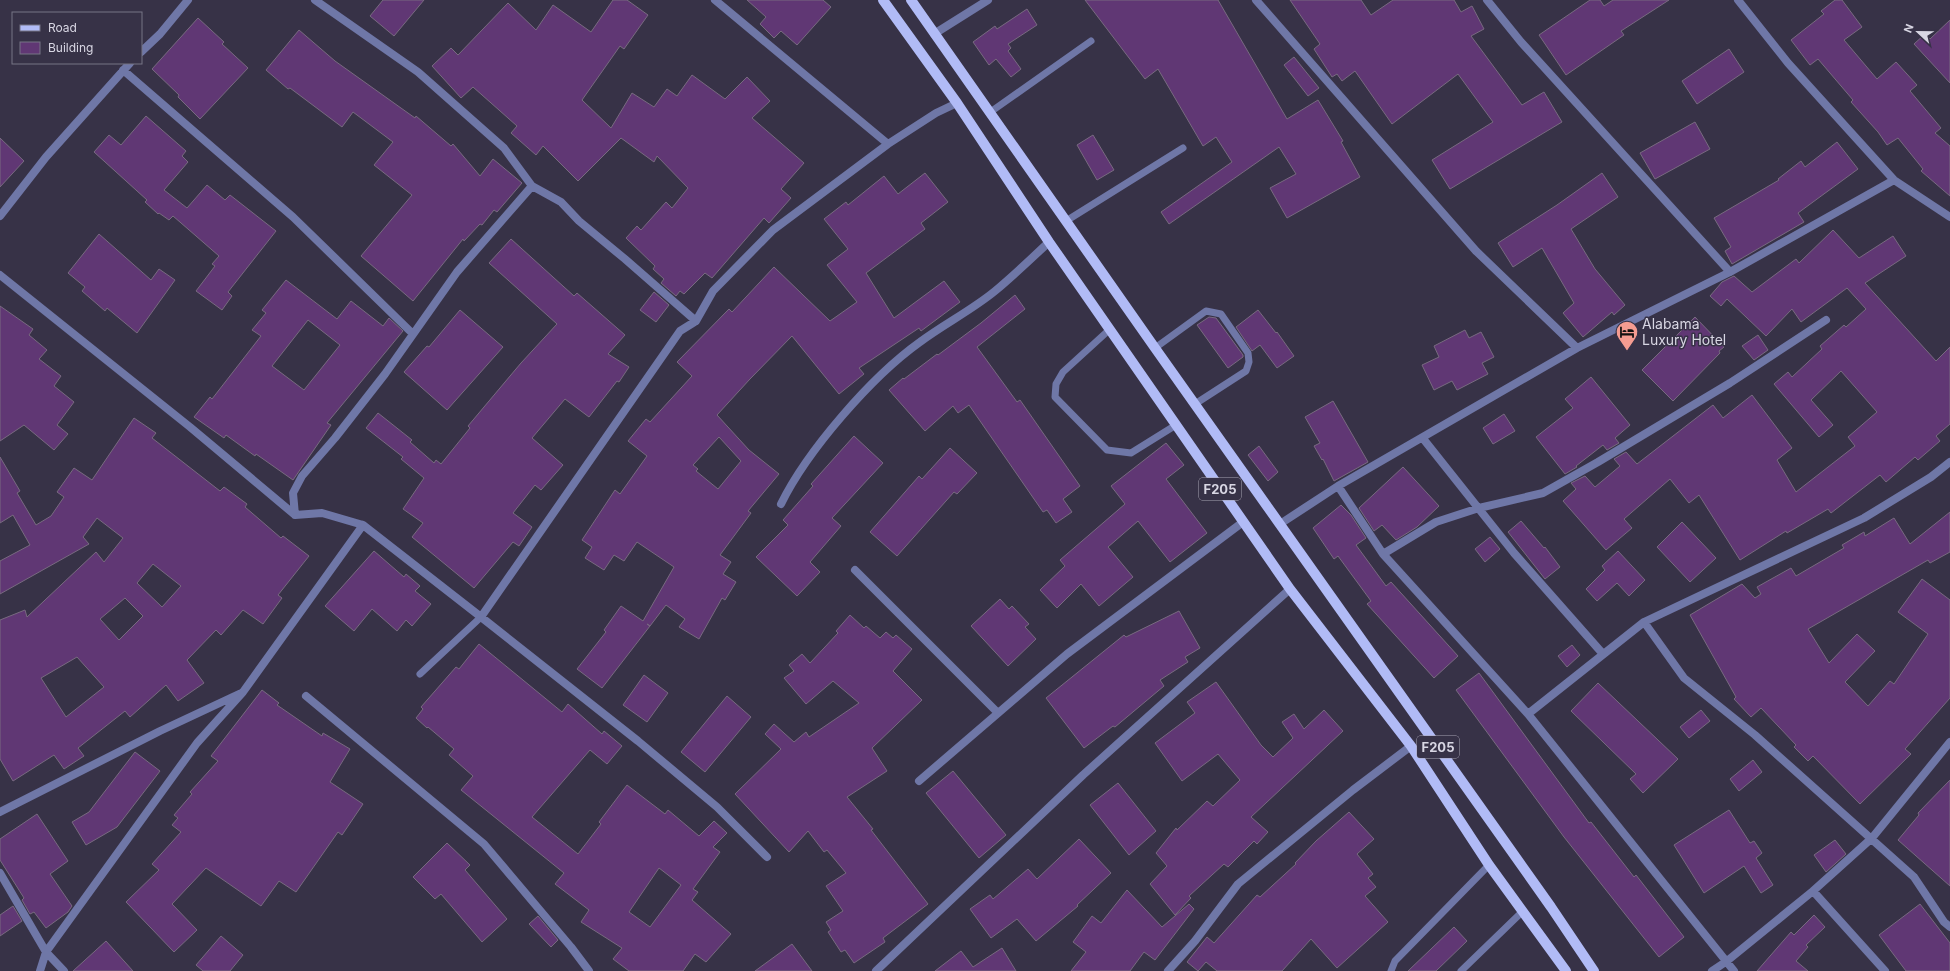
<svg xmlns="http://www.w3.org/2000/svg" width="1950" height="971" font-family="Inter,sans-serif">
<rect width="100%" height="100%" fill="#373247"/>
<!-- building -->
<path fill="#603774" stroke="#786a80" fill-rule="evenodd" d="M 383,0 L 424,0 L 394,36 L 370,16 Z
M 613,0 L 627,0 L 648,15 L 624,49 L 620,46 L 582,100 L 611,128 L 632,93 L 654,107 L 667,89 L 677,96 L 692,75 L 725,99 L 747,77 L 770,101 L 752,118 L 804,163 L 781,189 L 791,198 L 769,223 L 764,218 L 712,278 L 705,273 L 684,294 L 680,291 L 676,296 L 661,283 L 664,279 L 653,269 L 655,266 L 626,238 L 637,226 L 641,230 L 666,202 L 672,208 L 688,188 L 657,156 L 654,162 L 621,138 L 578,181 L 543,146 L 536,155 L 511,133 L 517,126 L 473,87 L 461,98 L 432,66 L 451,48 L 458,55 L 508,3 L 536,30 L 553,5 L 591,32 Z
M 747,0 L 823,0 L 831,7 L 797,45 L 781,31 L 774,38 L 760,24 L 766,17 Z
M 1085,0 L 1218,0 L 1287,119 L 1318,100 L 1343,141 L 1341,142 L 1360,177 L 1287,218 L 1270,188 L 1296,174 L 1279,147 L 1169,224 L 1161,212 L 1232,162 L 1216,137 L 1203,146 L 1158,69 L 1145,79 Z
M 1290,0 L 1361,0 L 1371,15 L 1393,0 L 1454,0 L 1461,12 L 1472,6 L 1484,29 L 1471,36 L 1522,105 L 1544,92 L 1562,122 L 1450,189 L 1432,160 L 1493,122 L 1458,74 L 1392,124 L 1355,71 L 1342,81 L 1337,74 L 1332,77 L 1314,49 L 1320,44 Z
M 1590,0 L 1600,0 L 1604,6 L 1613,0 L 1669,0 L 1621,31 L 1624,35 L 1566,75 L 1539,35 Z
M 1835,0 L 1842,0 L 1862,27 L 1844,40 L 1877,79 L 1896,62 L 1917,85 L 1910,91 L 1941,128 L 1935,133 L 1950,146 L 1950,196 L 1921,171 L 1923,169 L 1898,138 L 1887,145 L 1878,132 L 1851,102 L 1853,100 L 1818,59 L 1810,65 L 1791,40 L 1824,14 L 1821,11 Z
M 1027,9 L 1037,25 L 1008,44 L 1011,48 L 1008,51 L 1021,69 L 1011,77 L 996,59 L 989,65 L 973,42 L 995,26 L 997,29 Z
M 198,18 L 224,42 L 222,44 L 248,68 L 200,119 L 178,97 L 179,95 L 152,69 Z
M 1950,20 L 1950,83 L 1914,44 L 1925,34 L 1930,39 Z
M 299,30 L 335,61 L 415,118 L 416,116 L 451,146 L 453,144 L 480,176 L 493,159 L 522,183 L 497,212 L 494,210 L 482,225 L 480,224 L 464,241 L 463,239 L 413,301 L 361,256 L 412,195 L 374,165 L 393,142 L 353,112 L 342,127 L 290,88 L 288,89 L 266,70 Z
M 1729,49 L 1744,72 L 1697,104 L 1682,81 Z
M 1294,57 L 1319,88 L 1308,96 L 1284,65 Z
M 146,116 L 186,151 L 182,156 L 188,162 L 164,190 L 187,208 L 207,185 L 225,200 L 230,195 L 276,231 L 228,292 L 232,296 L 222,310 L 196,291 L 215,266 L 212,264 L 219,256 L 173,216 L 169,220 L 159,213 L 158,214 L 145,202 L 147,200 L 94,152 L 109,135 L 121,145 Z
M 1695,122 L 1710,149 L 1655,179 L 1640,153 Z
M 1093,135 L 1114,170 L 1097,180 L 1077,145 Z
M 0,138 L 24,161 L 0,187 Z
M 1837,142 L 1858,169 L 1798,213 L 1804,222 L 1732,264 L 1725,251 L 1731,247 L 1714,218 L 1779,180 L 1778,179 L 1801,161 L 1805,167 Z
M 925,173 L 948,202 L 921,223 L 925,229 L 866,273 L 894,318 L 944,281 L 960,302 L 921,331 L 919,328 L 859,368 L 864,374 L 839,394 L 792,336 L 750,379 L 717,415 L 749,450 L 779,474 L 748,511 L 751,513 L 720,555 L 731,562 L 723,574 L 736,582 L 725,600 L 722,598 L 699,639 L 679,627 L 685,619 L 666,605 L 650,626 L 647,624 L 650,626 L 602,688 L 577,669 L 606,632 L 604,630 L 621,606 L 643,621 L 674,567 L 637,542 L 624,561 L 614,555 L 604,570 L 585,558 L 592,547 L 582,540 L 615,490 L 620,494 L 647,456 L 628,441 L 646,419 L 650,422 L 692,376 L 677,362 L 729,309 L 732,312 L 774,267 L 830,321 L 857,302 L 827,265 L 848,249 L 824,219 L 846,202 L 848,205 L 884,176 L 898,194 ZM 719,437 L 741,461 L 718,489 L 696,471 L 698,469 L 693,465 Z
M 1602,173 L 1618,197 L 1571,229 L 1595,269 L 1625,305 L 1614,315 L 1612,312 L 1583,337 L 1563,313 L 1574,303 L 1542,248 L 1513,267 L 1498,243 L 1557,205 Z
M 1833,230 L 1859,258 L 1893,236 L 1906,256 L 1865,283 L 1936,361 L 1950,347 L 1950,424 L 1936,436 L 1940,441 L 1918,460 L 1915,457 L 1886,482 L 1880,475 L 1831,513 L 1828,509 L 1787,533 L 1786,531 L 1740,560 L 1699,495 L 1689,503 L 1670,479 L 1624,519 L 1632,528 L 1606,550 L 1563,501 L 1576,489 L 1571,483 L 1585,476 L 1595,487 L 1620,466 L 1614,459 L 1626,452 L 1637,464 L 1713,405 L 1723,418 L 1752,395 L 1792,448 L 1777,460 L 1796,492 L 1855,446 L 1848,437 L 1877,412 L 1841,371 L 1811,400 L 1833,425 L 1819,437 L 1774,384 L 1788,372 L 1792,377 L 1822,349 L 1820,346 L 1844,325 L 1846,327 L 1866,309 L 1847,288 L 1801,322 L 1792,309 L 1766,336 L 1727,299 L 1721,306 L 1710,296 L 1722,282 L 1734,276 L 1752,292 L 1796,259 L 1799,263 Z
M 99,234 L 151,280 L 159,269 L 175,280 L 137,333 L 107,308 L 105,311 L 82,291 L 85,287 L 68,273 Z
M 511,239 L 574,296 L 577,293 L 625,335 L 608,354 L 629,367 L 619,382 L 617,381 L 589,417 L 565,399 L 532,438 L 563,465 L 541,490 L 535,485 L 513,513 L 532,527 L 519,546 L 513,542 L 474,588 L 412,537 L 423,523 L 403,509 L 424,478 L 401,459 L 403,457 L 366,428 L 378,413 L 412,440 L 410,442 L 434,463 L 436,460 L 441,464 L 470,428 L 468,426 L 521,363 L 557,324 L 489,263 Z
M 286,280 L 337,319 L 351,301 L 383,326 L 389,318 L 403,331 L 327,423 L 331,425 L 293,480 L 256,454 L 255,456 L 226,435 L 224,438 L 194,417 L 210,397 L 212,399 L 261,336 L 252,330 L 266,313 L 262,310 ZM 308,320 L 340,345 L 304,390 L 272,366 Z
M 654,292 L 669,305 L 656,322 L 640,310 Z
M 1015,295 L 1025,309 L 977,347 L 1017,402 L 1020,400 L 1080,486 L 1063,499 L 1072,512 L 1056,523 L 1047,510 L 1043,512 L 969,405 L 958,413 L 953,406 L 925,431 L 889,390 L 903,378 L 904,379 L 937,354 L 938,355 L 981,323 Z
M 0,306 L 33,329 L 29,335 L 47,350 L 39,359 L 61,376 L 54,386 L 74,402 L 57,425 L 68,434 L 54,450 L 24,425 L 0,441 Z
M 460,310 L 503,347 L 447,410 L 404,372 L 427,346 L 429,347 Z
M 1258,310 L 1276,333 L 1277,332 L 1294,356 L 1277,368 L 1260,345 L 1252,351 L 1236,327 Z
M 1209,317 L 1216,318 L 1243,355 L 1243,357 L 1228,368 L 1197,325 Z
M 1695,317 L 1724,347 L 1719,351 L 1720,353 L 1673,401 L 1642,370 Z
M 1465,330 L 1469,338 L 1481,332 L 1494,357 L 1482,363 L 1488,374 L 1457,390 L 1452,381 L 1434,390 L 1422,365 L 1439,357 L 1434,346 Z
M 1758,335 L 1768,350 L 1754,360 L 1742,346 Z
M 1591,377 L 1630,425 L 1615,438 L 1619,443 L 1607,450 L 1603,445 L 1576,466 L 1577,467 L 1565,474 L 1536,437 L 1573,408 L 1565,399 Z
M 1333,401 L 1368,462 L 1334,481 L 1323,459 L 1322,460 L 1314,446 L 1320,443 L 1305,417 Z
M 1504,414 L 1515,431 L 1493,444 L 1483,428 Z
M 134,418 L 156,433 L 152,438 L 220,491 L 224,487 L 247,504 L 245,507 L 281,538 L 283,536 L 309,556 L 278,595 L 282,598 L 263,624 L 243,610 L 221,635 L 216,630 L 187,660 L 204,683 L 178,701 L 166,685 L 130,717 L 125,711 L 78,748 L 84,756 L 64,769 L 54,755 L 13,781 L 0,759 L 0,620 L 25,610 L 27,617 L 96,552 L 104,562 L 123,538 L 97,518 L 83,537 L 89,544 L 0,594 L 0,561 L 30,545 L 13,515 L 0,523 L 0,457 L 20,491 L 17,493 L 36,525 L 51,516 L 64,497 L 57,492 L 74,468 L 92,480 ZM 153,564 L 181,586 L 162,607 L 137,583 ZM 125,598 L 143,616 L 119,640 L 100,619 ZM 77,657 L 104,687 L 66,717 L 41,678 Z
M 854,436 L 883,463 L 832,518 L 841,526 L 810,562 L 820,572 L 797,596 L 756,557 L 788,525 L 783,520 L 813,486 L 811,484 Z
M 1166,443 L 1184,465 L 1166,479 L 1207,533 L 1170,562 L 1138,521 L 1108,547 L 1133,577 L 1099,606 L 1081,584 L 1057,608 L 1040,590 L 1065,566 L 1060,560 L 1125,504 L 1111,486 Z
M 1259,446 L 1278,472 L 1268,481 L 1248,455 Z
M 950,448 L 977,473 L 957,494 L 954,492 L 897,556 L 870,532 L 919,476 L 922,479 Z
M 1403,467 L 1439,506 L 1417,527 L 1396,540 L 1382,525 L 1374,531 L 1359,508 Z
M 1341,505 L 1351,515 L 1366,538 L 1356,545 L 1386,586 L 1391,582 L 1458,656 L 1434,678 L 1367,604 L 1371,601 L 1338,556 L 1334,559 L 1313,528 Z
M 1950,512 L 1950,552 L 1930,563 L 1928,560 L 1808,629 L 1829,663 L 1857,634 L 1875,651 L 1845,682 L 1868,706 L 1890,681 L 1894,684 L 1928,634 L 1898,612 L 1922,579 L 1950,600 L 1950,698 L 1905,749 L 1911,754 L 1860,804 L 1813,756 L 1808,761 L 1794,747 L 1796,745 L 1761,708 L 1751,717 L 1734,699 L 1736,697 L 1690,615 L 1742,584 L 1755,598 L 1761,594 L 1757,587 L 1791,568 L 1796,576 L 1844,548 L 1842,545 L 1864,532 L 1865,536 L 1894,518 L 1910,544 Z
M 1521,521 L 1544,548 L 1545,547 L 1560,567 L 1545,579 L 1508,532 Z
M 1682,522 L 1716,558 L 1690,582 L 1657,547 Z
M 1490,537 L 1500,549 L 1485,562 L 1475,549 Z
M 374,551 L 404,577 L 406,574 L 420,586 L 415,591 L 431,604 L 412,626 L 406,620 L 397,631 L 372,609 L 354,631 L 325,606 Z
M 1618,551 L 1645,580 L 1629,596 L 1617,583 L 1597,601 L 1586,589 L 1605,570 L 1602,566 Z
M 1000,599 L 1009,609 L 1012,606 L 1029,624 L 1025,627 L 1036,639 L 1008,666 L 971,626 Z
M 1179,611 L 1200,648 L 1185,657 L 1188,662 L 1160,680 L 1164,686 L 1115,727 L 1113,726 L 1084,748 L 1046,698 L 1124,635 L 1126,637 Z
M 850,615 L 864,628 L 866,626 L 880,638 L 886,632 L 893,638 L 896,635 L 912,649 L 893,671 L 922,700 L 872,748 L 887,771 L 847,797 L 873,829 L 871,830 L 928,904 L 883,938 L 885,942 L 854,963 L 845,950 L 841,952 L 828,932 L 831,930 L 826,922 L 843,911 L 826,886 L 846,873 L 827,850 L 824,852 L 808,831 L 789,852 L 735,794 L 781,749 L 765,734 L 774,724 L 794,742 L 806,732 L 809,737 L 859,703 L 833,681 L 806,704 L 784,678 L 794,671 L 789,665 L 802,654 L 810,663 L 838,633 L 836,631 Z
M 479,644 L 562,712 L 568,704 L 602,734 L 604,731 L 622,746 L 607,764 L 590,750 L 532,817 L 578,854 L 601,824 L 599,822 L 627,785 L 665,814 L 668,810 L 699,836 L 714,821 L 727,833 L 713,847 L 720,852 L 693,889 L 698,892 L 692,900 L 731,934 L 706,962 L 695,954 L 683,971 L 629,971 L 613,959 L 622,948 L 581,922 L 589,910 L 555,884 L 564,873 L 461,790 L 473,776 L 449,755 L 454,749 L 428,727 L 427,728 L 416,718 L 423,709 L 421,707 L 456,667 L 459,669 ZM 659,868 L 681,885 L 650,927 L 629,912 Z
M 1572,645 L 1580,655 L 1567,667 L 1558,656 Z
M 1479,673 L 1589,823 L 1591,822 L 1634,877 L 1636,875 L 1684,937 L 1659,957 L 1564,837 L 1456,690 Z
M 644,675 L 668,693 L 647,722 L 623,705 Z
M 1216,682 L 1261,745 L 1273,757 L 1293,738 L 1282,722 L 1294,714 L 1304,729 L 1324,710 L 1343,731 L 1251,817 L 1268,832 L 1257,844 L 1254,841 L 1228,867 L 1224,864 L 1189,896 L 1191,898 L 1175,915 L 1150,884 L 1167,866 L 1156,853 L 1176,828 L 1177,830 L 1207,801 L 1213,806 L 1240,780 L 1218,754 L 1182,781 L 1155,743 L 1195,713 L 1187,702 Z
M 1598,683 L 1678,759 L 1643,793 L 1630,779 L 1636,774 L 1571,711 Z
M 262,690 L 279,703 L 277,705 L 322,736 L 323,733 L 350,749 L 330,782 L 363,804 L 342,835 L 338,832 L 296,892 L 279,881 L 261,906 L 206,868 L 172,904 L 197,930 L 174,952 L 126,902 L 159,870 L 152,864 L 181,832 L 172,825 L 178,818 L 174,815 L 192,794 L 190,792 L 218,761 L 211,756 Z
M 727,696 L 751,717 L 705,772 L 681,752 Z
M 1701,710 L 1710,721 L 1689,738 L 1680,727 Z
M 135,752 L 160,771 L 117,827 L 86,845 L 72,822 L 89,812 Z
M 1753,760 L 1762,772 L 1739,791 L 1730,779 Z
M 953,771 L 1006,835 L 979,858 L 926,793 Z
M 1950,780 L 1950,886 L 1898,840 L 1919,815 L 1918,813 Z
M 1118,783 L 1156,831 L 1129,855 L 1090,805 Z
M 1729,810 L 1750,843 L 1754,841 L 1762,853 L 1756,858 L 1773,885 L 1761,893 L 1744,866 L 1704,893 L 1674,845 Z
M 1349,812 L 1374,839 L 1357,854 L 1373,874 L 1368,878 L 1376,887 L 1365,896 L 1388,922 L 1337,968 L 1311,939 L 1282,971 L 1217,971 L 1206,962 L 1198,971 L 1187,962 L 1207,937 L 1214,943 L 1257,895 L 1260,897 L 1296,864 L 1295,863 L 1316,841 Z
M 37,814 L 68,861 L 50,874 L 72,906 L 68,912 L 46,928 L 34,912 L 30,914 L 22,900 L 24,898 L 0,860 L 0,839 Z
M 1079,839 L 1111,873 L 1077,905 L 1078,906 L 1036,941 L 1017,919 L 991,938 L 970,909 L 990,895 L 993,899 L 1028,869 L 1037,879 Z
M 1835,840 L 1846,854 L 1826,872 L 1814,855 Z
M 447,843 L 470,865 L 465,870 L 507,919 L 482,942 L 441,894 L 435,899 L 413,877 Z
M 1127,890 L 1162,927 L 1189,904 L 1194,909 L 1155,960 L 1144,952 L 1130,971 L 1071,971 L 1086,952 L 1073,942 L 1092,916 L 1101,923 Z
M 1920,904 L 1950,943 L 1950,971 L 1906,971 L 1879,935 Z
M 13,906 L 22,921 L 0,936 L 0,915 Z
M 1814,915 L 1825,927 L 1806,945 L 1808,947 L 1796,961 L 1808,971 L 1757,971 L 1791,932 L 1794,935 Z
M 538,916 L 558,940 L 551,947 L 529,924 Z
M 1454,927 L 1467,941 L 1436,971 L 1408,971 Z
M 221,936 L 243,955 L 230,971 L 203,971 L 196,965 Z
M 106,941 L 133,971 L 73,971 Z
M 792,944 L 812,971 L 755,971 Z
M 1002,948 L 1016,971 L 935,971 L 961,951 L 973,967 Z"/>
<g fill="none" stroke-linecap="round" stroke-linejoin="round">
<!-- lane -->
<path stroke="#6f77a7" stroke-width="7" d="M 989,113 L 1091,41
M 1066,221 L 1183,148
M 1109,330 L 1063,372 L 1056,384 L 1055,397 L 1107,450 L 1131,453 L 1176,425
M 1155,348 L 1206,311 L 1221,314 L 1248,353 L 1249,362 L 1246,371 L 1195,404
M 420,674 L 481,617
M 1391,971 L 1395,961 L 1489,865
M 1461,971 L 1523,911"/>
<!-- street -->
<path stroke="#6f77a7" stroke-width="8" d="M 315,0 L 418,72 L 504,148 L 532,186
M 715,0 L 888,144
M 1256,0 L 1476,251 L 1577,348
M 1487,0 L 1521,42 L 1730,272
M 1738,0 L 1788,63 L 1894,180 L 1950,217
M 934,34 L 988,0
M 141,52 L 160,34 L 188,0
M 123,70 L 293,217 L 413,334
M 0,216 L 46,157 L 130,63
M 0,275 L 190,427 L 295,515 L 322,513 L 363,525 L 481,617 L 680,331 L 696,321 L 713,291 L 773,230 L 888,144 L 936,113 L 957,103
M 1425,441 L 1514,553 L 1603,654
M 1338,486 L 1577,348 L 1730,272 L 1894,180
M 781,504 C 807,451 871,377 920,342 C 944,324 972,310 995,291 C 1013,276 1031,259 1049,242
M 295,515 L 293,493 L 302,476 L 335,438 L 385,374 L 457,272 L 532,186 L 561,202 L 579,221 L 625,259 L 696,321
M 1280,524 L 1338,486 L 1383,554 L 1528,714 L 1734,971
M 1383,554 L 1436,522 L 1479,508 L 1543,493 L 1598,462 L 1730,383 L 1826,320
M 855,570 L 998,713
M 481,617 L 638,741 L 717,807 L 767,857
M 1644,622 L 1684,678 L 1755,735 L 1914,877 L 1944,922 L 1950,927
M 306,696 L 484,844 L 571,947 L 589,971
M 1528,714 L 1644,622 L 1864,518 L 1931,477 L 1950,462
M 919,781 L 1067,654 L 1243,522
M 0,812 L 160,731 L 239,694
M 0,873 L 46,952 L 64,971
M 1813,891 L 1885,971
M 40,971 L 46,952 L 197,743 L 243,692 L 363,525
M 876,971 L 1083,775 L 1290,589
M 1168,971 L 1195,941 L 1238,884 L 1353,790 L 1411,746
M 1712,971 L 1727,961 L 1813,891 L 1872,838 L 1950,742"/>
<!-- primary -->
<path stroke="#b1bbf6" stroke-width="10" d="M 883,0 L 957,103 L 1049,242 L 1290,589 L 1411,746 L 1489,865 L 1566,971
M 911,0 L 1155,348 L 1551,907 L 1594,971"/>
</g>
<!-- icons -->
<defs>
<g id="hotel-pin" transform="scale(1.15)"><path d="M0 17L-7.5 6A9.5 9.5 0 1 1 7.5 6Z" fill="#f59c91" stroke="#373247"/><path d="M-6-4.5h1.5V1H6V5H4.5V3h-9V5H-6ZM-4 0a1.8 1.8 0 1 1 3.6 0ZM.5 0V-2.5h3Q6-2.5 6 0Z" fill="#111"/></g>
</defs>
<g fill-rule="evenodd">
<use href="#hotel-pin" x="1627" y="332"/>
</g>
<g text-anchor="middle" stroke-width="3" stroke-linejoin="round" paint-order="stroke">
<!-- shield labels -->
<g fill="#373247" stroke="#a8a5b4" stroke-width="1">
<rect x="1199" y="478" width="42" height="22" rx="3"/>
<rect x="1417" y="736" width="42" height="22" rx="3"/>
</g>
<g font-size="13" font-weight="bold" fill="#d8d6e3">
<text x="1220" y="494">F205</text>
<text x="1438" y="752">F205</text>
</g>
<!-- poi labels -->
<g font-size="14" fill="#d8d6e3" stroke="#373247" text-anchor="start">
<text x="1642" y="329">Alabama<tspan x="1642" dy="16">Luxury Hotel</tspan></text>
</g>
</g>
<!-- legend -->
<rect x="12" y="12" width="130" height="52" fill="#373247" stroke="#777485"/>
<rect x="20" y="25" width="20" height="6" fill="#b1bbf6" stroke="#777485"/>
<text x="48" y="32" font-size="12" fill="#d8d6e3">Road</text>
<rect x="20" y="42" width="20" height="12" fill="#603774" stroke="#777485"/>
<text x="48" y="52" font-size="12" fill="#d8d6e3">Building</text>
<!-- north arrow -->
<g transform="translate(1918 32) rotate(292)" stroke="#373247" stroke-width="3" paint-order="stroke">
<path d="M0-3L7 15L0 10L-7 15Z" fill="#d8d6e3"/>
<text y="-6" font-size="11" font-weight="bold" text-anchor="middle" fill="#d8d6e3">N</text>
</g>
</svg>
